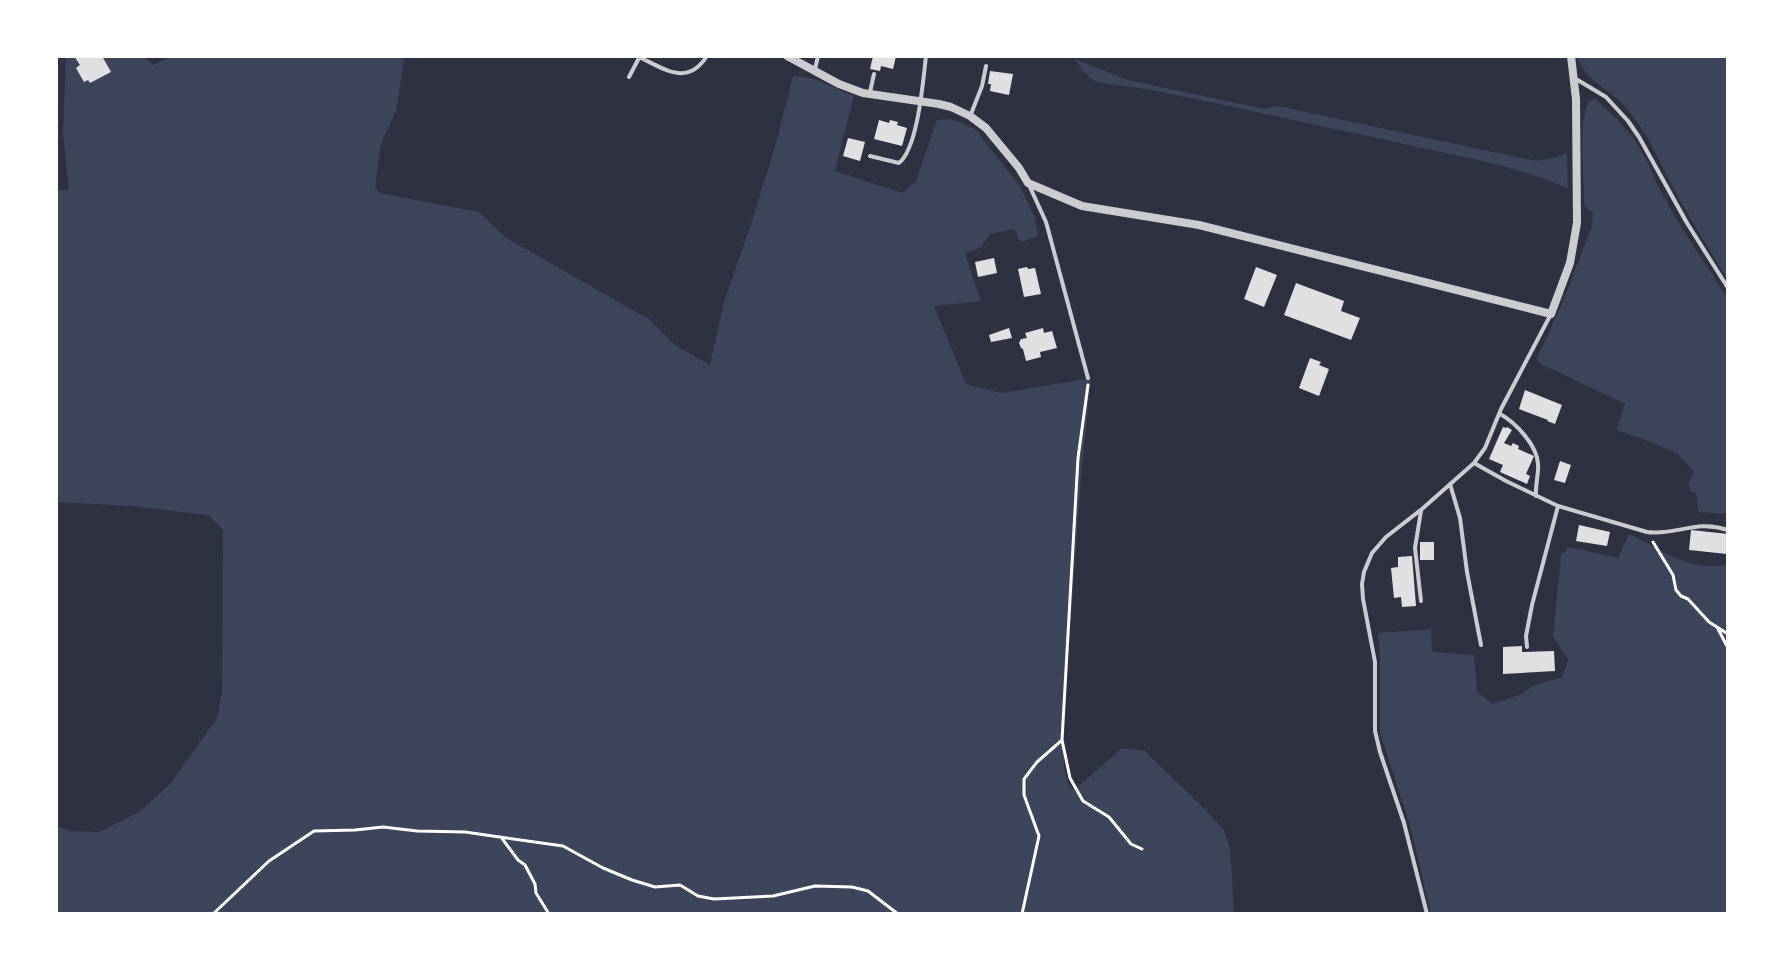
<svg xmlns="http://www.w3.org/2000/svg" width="1784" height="970" font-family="Manrope,sans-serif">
<rect width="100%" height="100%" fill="#2d3142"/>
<!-- green -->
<path fill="#3c4559" d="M 66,56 L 144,56 L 153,65 L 173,56 L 402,56 L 404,61 L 396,111 L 381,144 L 375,185 L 380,193 L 479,212 L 505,237 L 650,320 L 675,345 L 710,365 L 724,302 L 750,227 L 775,147 L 793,76 L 812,78 L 854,96 L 835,171 L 902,193 L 916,181 L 937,120 L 951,119 L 975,129 L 1020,186 L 1035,218 L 1038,236 L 1021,242 L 1014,229 L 990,234 L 981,247 L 965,254 L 981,301 L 934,306 L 966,384 L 1001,393 L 1091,378 L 1081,476 L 1064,717 L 1064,768 L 1068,785 L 1074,790 L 1122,748 L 1145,751 L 1203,807 L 1224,830 L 1230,848 L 1234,914 L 56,914 L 56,826 L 71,831 L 99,832 L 139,812 L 170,784 L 217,718 L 222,693 L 223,530 L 208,515 L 131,506 L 56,502 L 56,190 L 69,190 L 63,133 Z
M 1577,56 L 1728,56 L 1728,280 C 1708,248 1689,217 1671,184 C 1658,159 1646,130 1627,109 C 1609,87 1587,84 1577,56 Z
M 1075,59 L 1128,80 L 1264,109 L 1277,106 L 1536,161 L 1553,158 L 1567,153 L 1568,189 C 1518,166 1462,157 1409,145 C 1323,126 1238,108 1152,90 C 1141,88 1098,84 1093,80 C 1085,75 1080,67 1075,59 Z
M 1595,99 L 1617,119 L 1634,139 L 1646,159 L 1657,184 L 1678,222 L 1728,299 L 1728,514 L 1698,512 L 1696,493 L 1690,491 L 1689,482 L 1694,472 L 1678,454 L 1646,440 L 1616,430 L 1625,404 L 1539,363 L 1537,358 L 1562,304 L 1580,257 L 1592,226 L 1593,212 L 1589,211 L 1584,205 C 1585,175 1577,126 1589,101 Z
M 1629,534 C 1665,551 1686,571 1728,565 L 1728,914 L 1431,914 L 1410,825 L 1380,733 L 1380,658 L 1378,633 L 1431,629 L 1432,652 L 1474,655 L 1477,691 L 1492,704 L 1520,695 L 1532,686 L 1562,677 L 1568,660 L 1553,636 L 1561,555 L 1569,547 L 1618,558 Z"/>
<!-- building -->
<path fill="#e0e0e3" d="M 74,56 L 102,56 L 111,72 L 90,83 L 88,80 L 84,82 L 76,68 L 80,65 Z
M 873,56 L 896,56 L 893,69 L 881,66 L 880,71 L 870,69 Z
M 990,71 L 1013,74 L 1009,95 L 990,91 L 991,84 L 988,84 Z
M 879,120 L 889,123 L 890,120 L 898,122 L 897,125 L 907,128 L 902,146 L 874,139 Z
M 848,138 L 865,142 L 860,161 L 843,156 Z
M 994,258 L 997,273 L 978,277 L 975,262 Z
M 1027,267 L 1028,269 L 1035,268 L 1041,294 L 1024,297 L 1018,269 Z
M 1256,267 L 1277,275 L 1264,307 L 1244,299 Z
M 1296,283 L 1344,301 L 1341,311 L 1360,318 L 1351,340 L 1284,315 Z
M 1009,328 L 1012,338 L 991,342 L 989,335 Z
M 1043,328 L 1044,333 L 1052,331 L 1057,348 L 1040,352 L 1041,357 L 1026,361 L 1023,349 L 1021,348 L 1019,343 L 1021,339 L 1027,338 L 1025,333 Z
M 1310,358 L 1321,362 L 1319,365 L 1329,369 L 1319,396 L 1299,388 Z
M 1525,390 L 1562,405 L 1555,424 L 1547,421 L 1548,420 L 1519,409 Z
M 1503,427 L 1506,428 L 1507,427 L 1512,430 L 1504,443 L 1511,446 L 1513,443 L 1519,446 L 1518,449 L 1534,456 L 1526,474 L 1530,476 L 1527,484 L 1500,472 L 1503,465 L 1489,459 Z
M 1560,461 L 1571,465 L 1565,483 L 1554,480 Z
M 1579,525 L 1610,532 L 1607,546 L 1576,541 Z
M 1691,530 L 1728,534 L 1727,554 L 1689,550 Z
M 1420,542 L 1434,542 L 1434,560 L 1420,560 Z
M 1412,556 L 1416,606 L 1402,607 L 1401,597 L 1394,598 L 1391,568 L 1398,567 L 1398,557 Z
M 1522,646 L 1522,652 L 1554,651 L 1555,671 L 1503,674 L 1503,647 Z"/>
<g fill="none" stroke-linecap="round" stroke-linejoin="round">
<!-- path -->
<path stroke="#fff" stroke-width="3" d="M 1088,385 L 1078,458 L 1062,740 L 1070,778 L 1083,801 L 1109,817 L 1131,844 L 1142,849
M 1653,542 L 1673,575 L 1676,590 L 1681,596 L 1688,599 L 1709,622 L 1728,634
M 1717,627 L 1728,648
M 501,837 L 518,860 L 525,865 L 535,884 L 536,893 L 549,914
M 213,914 L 269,861 L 314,831 L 355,830 L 383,827 L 417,831 L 465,832 L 563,846 L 603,868 L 632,880 L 655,887 L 680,885 L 698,896 L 714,899 L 773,896 L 815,886 L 852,887 L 868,891 L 898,914
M 1022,914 L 1039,836 L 1024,795 L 1024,779 L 1037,762 L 1061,741"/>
<!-- service -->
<path stroke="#caccd0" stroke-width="4" d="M 639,57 C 665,69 687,87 707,56
M 815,69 L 818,56
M 629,77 L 640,56
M 1576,79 L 1606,97 L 1628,121 L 1639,137 L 1687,223 L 1728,288
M 870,92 L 874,74
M 971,114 L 982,86 L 986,66
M 870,156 L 899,163 C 918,148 923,81 926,56
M 1029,185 L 1046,222 L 1088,378
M 1500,414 C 1515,422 1537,445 1538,464 C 1539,474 1535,485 1536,496
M 1474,463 L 1506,481 L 1558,506 L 1647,532 C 1677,536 1695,519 1728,530
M 1450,484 L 1460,518 L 1467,572 L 1481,645
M 1421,601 L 1415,548 L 1421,511
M 1527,647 L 1526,636 L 1532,605 L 1558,506
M 1427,914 L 1404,823 L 1380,752 L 1375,731 L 1375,662 L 1363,599 L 1362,584 L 1364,572 L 1372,553 L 1386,537 L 1422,509 L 1474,463 L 1485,448 L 1501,409 L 1551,314"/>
<!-- minor -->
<path stroke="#caccd0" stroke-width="8" d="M 787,56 L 839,84 L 863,93 L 939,104 L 951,107 L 970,116 L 986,128 L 1019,168 L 1028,183 L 1082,206 L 1199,225 L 1551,314 L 1570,263 L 1577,223 L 1576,99 L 1571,56"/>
</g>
<!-- border -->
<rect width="1784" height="970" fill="none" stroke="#ffffff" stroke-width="116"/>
</svg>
